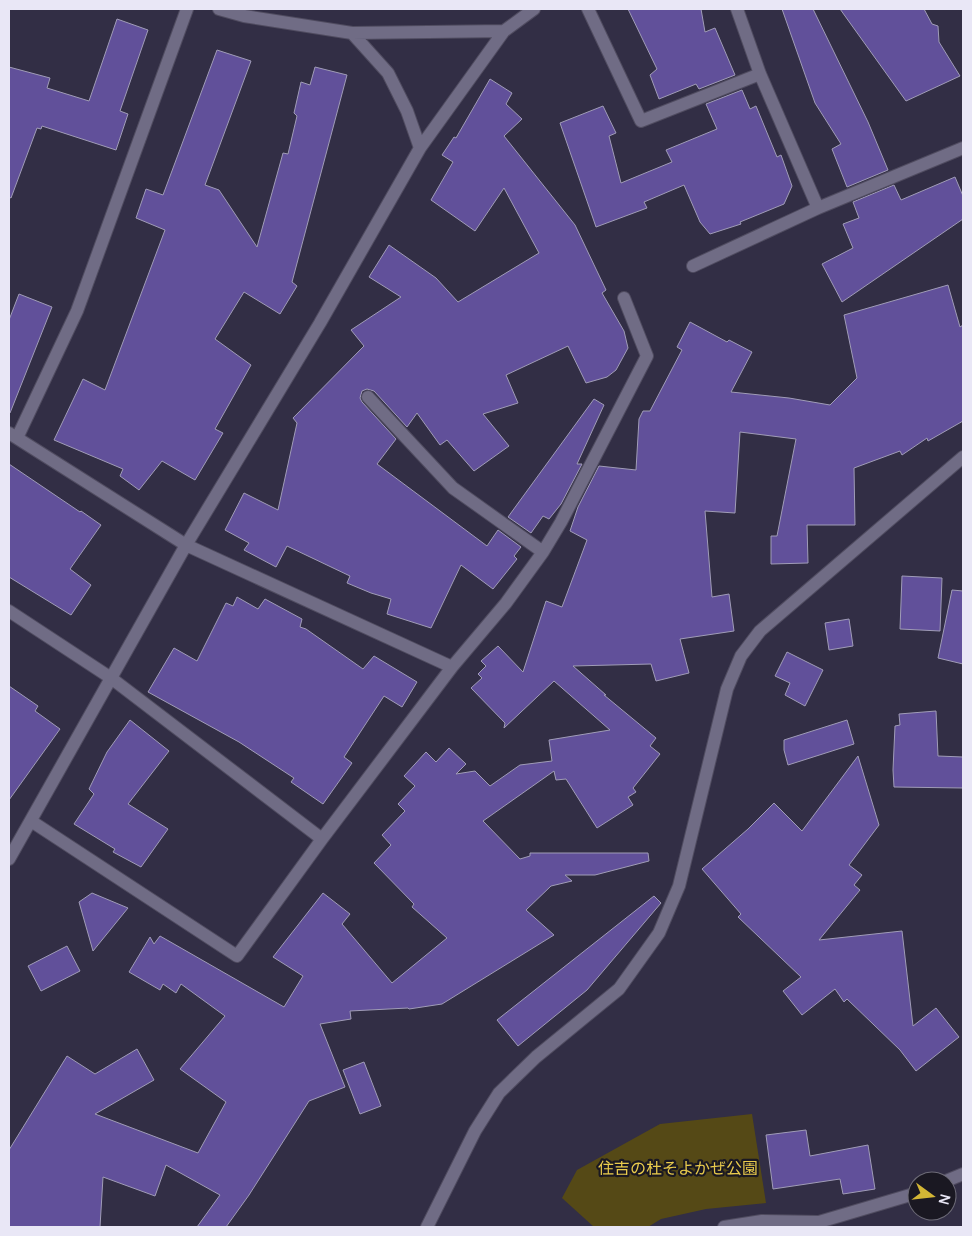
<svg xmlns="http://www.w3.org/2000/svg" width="972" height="1236" font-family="Manrope,'Noto Sans JP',sans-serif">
<rect width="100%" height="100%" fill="#322e45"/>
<!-- green -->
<path fill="#554916" d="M 752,1114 L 766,1203 L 706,1209 L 661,1219 L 648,1227 L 594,1227 L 562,1198 L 577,1170 L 660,1124 Z"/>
<!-- building -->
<path fill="#61509a" stroke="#a09cb7" d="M 628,9 L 701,9 L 705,32 L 715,28 L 735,75 L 699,89 L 696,84 L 659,99 L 650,75 L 657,69 Z
M 782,9 L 813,9 L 868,122 L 888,170 L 847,187 L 832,149 L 841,144 L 815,103 Z
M 840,9 L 924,9 L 932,24 L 938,26 L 939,42 L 960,76 L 906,101 Z
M 117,19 L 148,30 L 120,111 L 128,114 L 116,150 L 42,126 L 41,129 L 37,128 L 11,198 L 9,197 L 9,67 L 50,78 L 47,88 L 89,101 Z
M 217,50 L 251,61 L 205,185 L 219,190 L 257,247 L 283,153 L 288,154 L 297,116 L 294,113 L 301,82 L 310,85 L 315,67 L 347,75 L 292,282 L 297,286 L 280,314 L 244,292 L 215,339 L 251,365 L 215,429 L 223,433 L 195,480 L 162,461 L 139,490 L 120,476 L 123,469 L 54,440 L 83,379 L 105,390 L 165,230 L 136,218 L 146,189 L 163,195 Z
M 490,79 L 512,93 L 506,104 L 522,119 L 504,136 L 575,225 L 606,290 L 602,293 L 624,331 L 628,348 L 616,370 L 607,377 L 586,383 L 568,346 L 506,375 L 518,403 L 483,414 L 509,446 L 474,471 L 447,440 L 440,445 L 417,413 L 407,427 L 374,391 L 367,389 L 362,391 L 360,398 L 362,402 L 396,439 L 377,464 L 487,546 L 498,530 L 521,547 L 514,556 L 517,559 L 493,589 L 461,565 L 431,628 L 387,614 L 391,599 L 371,593 L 347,583 L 350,576 L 287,546 L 276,567 L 244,550 L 249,543 L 225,530 L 244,493 L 278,510 L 297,423 L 293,418 L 364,346 L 351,330 L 401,297 L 369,277 L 389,245 L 436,278 L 458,302 L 539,253 L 504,188 L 475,231 L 431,200 L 453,162 L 442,155 L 454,137 L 456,138 Z
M 742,90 L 750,109 L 756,106 L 777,157 L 781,155 L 792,186 L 784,204 L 740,222 L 741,224 L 710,234 L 700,222 L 684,185 L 644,202 L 647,208 L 596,227 L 560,123 L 603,106 L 616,133 L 609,136 L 621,183 L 672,162 L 666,150 L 717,129 L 706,104 Z
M 955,177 L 963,196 L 963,219 L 842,302 L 822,264 L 853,248 L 843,224 L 859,218 L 853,202 L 894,185 L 901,200 Z
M 948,285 L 960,327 L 963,325 L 963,421 L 928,441 L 927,438 L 902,455 L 900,451 L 854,468 L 855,525 L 807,525 L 808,563 L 771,564 L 771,536 L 777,536 L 796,439 L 740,432 L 735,513 L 705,511 L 712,597 L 729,594 L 734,631 L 680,639 L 689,673 L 656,681 L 651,664 L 573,666 L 606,695 L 604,695 L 656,738 L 650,746 L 660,754 L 633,788 L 636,792 L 628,797 L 633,805 L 597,828 L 566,779 L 556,780 L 554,771 L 483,821 L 520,859 L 530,856 L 530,853 L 648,853 L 649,861 L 595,875 L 565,875 L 572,881 L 551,886 L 526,910 L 554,935 L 442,1004 L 409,1009 L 408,1008 L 350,1011 L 351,1019 L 320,1024 L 345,1087 L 309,1101 L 249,1195 L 226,1227 L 197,1227 L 220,1195 L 166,1165 L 155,1196 L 103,1177 L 100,1227 L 9,1227 L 9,1150 L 67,1056 L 95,1074 L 137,1049 L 154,1080 L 95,1114 L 198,1153 L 226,1102 L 180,1069 L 225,1016 L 181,984 L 176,993 L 163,984 L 160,990 L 129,972 L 150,937 L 154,944 L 160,936 L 284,1007 L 303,976 L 273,957 L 323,893 L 350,914 L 342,924 L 392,983 L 447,938 L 412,907 L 414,904 L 374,863 L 391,845 L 382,835 L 405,811 L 398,804 L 415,786 L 404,776 L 426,752 L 436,762 L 449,748 L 466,764 L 456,774 L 475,771 L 490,786 L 520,765 L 552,761 L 549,740 L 610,730 L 554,681 L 504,728 L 505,723 L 471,688 L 482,678 L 478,674 L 486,666 L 481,661 L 498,646 L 523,672 L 546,601 L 562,607 L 587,540 L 570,531 L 578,507 L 599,466 L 636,470 L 639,419 L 643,411 L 650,411 L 682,350 L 677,347 L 690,322 L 727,342 L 729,340 L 752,352 L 731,392 L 789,398 L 830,405 L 857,378 L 844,315 Z
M 19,294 L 52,307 L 10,413 L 9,413 L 9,320 Z
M 594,399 L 604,405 L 577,464 L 582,464 L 561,504 L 549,519 L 543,516 L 531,533 L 508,517 Z
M 9,464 L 80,512 L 81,511 L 101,525 L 70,569 L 91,585 L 71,615 L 9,577 Z
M 902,576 L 942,578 L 940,631 L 900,629 Z
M 952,590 L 963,591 L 963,664 L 938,658 Z
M 237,597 L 258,609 L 265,599 L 302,619 L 300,627 L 306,629 L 363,669 L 374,656 L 417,682 L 402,707 L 384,696 L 344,757 L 352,763 L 323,804 L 291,782 L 294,778 L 239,742 L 148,692 L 174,648 L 197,661 L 226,603 L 233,606 Z
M 849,619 L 853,646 L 829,650 L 825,623 Z
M 787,652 L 823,670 L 805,706 L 785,695 L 790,683 L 775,676 Z
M 9,686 L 38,706 L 35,711 L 60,729 L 9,800 Z
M 936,711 L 938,756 L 963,757 L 963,788 L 894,787 L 893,770 L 895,726 L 900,725 L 899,714 Z
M 130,720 L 169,751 L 128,804 L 168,829 L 141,867 L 113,852 L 115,849 L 74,824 L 94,794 L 89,789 L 107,752 Z
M 847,720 L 854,744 L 788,765 L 784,750 L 784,740 Z
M 858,756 L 879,825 L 849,865 L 862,875 L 854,885 L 860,890 L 819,940 L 902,931 L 913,1026 L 936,1008 L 959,1037 L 916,1071 L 900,1050 L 847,999 L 844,1002 L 835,989 L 802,1015 L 783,991 L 801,977 L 738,917 L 741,914 L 702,869 L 748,829 L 774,803 L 802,831 Z
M 92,893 L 128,908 L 93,951 L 79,902 Z
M 654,896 L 661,903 L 587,990 L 518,1046 L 497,1020 Z
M 67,946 L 80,971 L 41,991 L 28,966 Z
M 364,1062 L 381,1106 L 360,1114 L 343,1070 Z
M 806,1130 L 810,1156 L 868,1145 L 875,1189 L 843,1194 L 840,1179 L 773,1189 L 766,1135 Z"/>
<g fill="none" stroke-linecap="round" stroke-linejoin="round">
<!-- minor casing -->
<g stroke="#504c60" stroke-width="14">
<path id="minor" d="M 219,9 L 244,16 L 352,33 L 504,31 L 534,9
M 588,9 L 641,121 L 760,74
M 737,9 L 760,74 L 818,208
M 352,33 L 388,73 L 407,111 L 420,148
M 693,266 L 818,208 L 963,148
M 368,397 L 453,488 L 543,552
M 9,433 L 186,545 L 452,667
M 17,438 L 77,311 L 187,9
M 9,611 L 111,678 L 322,839
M 31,821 L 237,956 L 322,839 L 452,667 L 506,603 L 543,552 L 561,522 L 647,356 L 624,298
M 9,859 L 186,545 L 320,323 L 420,148 L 504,31
M 946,1181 L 963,1174
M 427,1227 L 475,1131 L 499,1093 L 536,1057 L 619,989 L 659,933 L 679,886 L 727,689 L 741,656 L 760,631 L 963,457
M 724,1227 L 762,1221 L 819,1222 L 917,1193"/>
</g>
<!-- minor -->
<use href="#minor" stroke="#706c85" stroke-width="12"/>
</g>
<g text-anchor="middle" stroke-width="4.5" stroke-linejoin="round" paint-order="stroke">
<!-- park labels -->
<g font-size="16" fill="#e9cb4c" stroke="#1a1822">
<text x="678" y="1174">住吉の杜そよかぜ公園</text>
</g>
</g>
<!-- border -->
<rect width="972" height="1236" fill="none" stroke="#e9e7f6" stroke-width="20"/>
<!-- north arrow -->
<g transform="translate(932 1196) rotate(105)"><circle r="24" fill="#1a1822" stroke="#6d6b77"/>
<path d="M0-4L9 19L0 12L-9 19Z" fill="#d3b635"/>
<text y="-8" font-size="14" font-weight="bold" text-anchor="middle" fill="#e9e7f6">N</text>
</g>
</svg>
